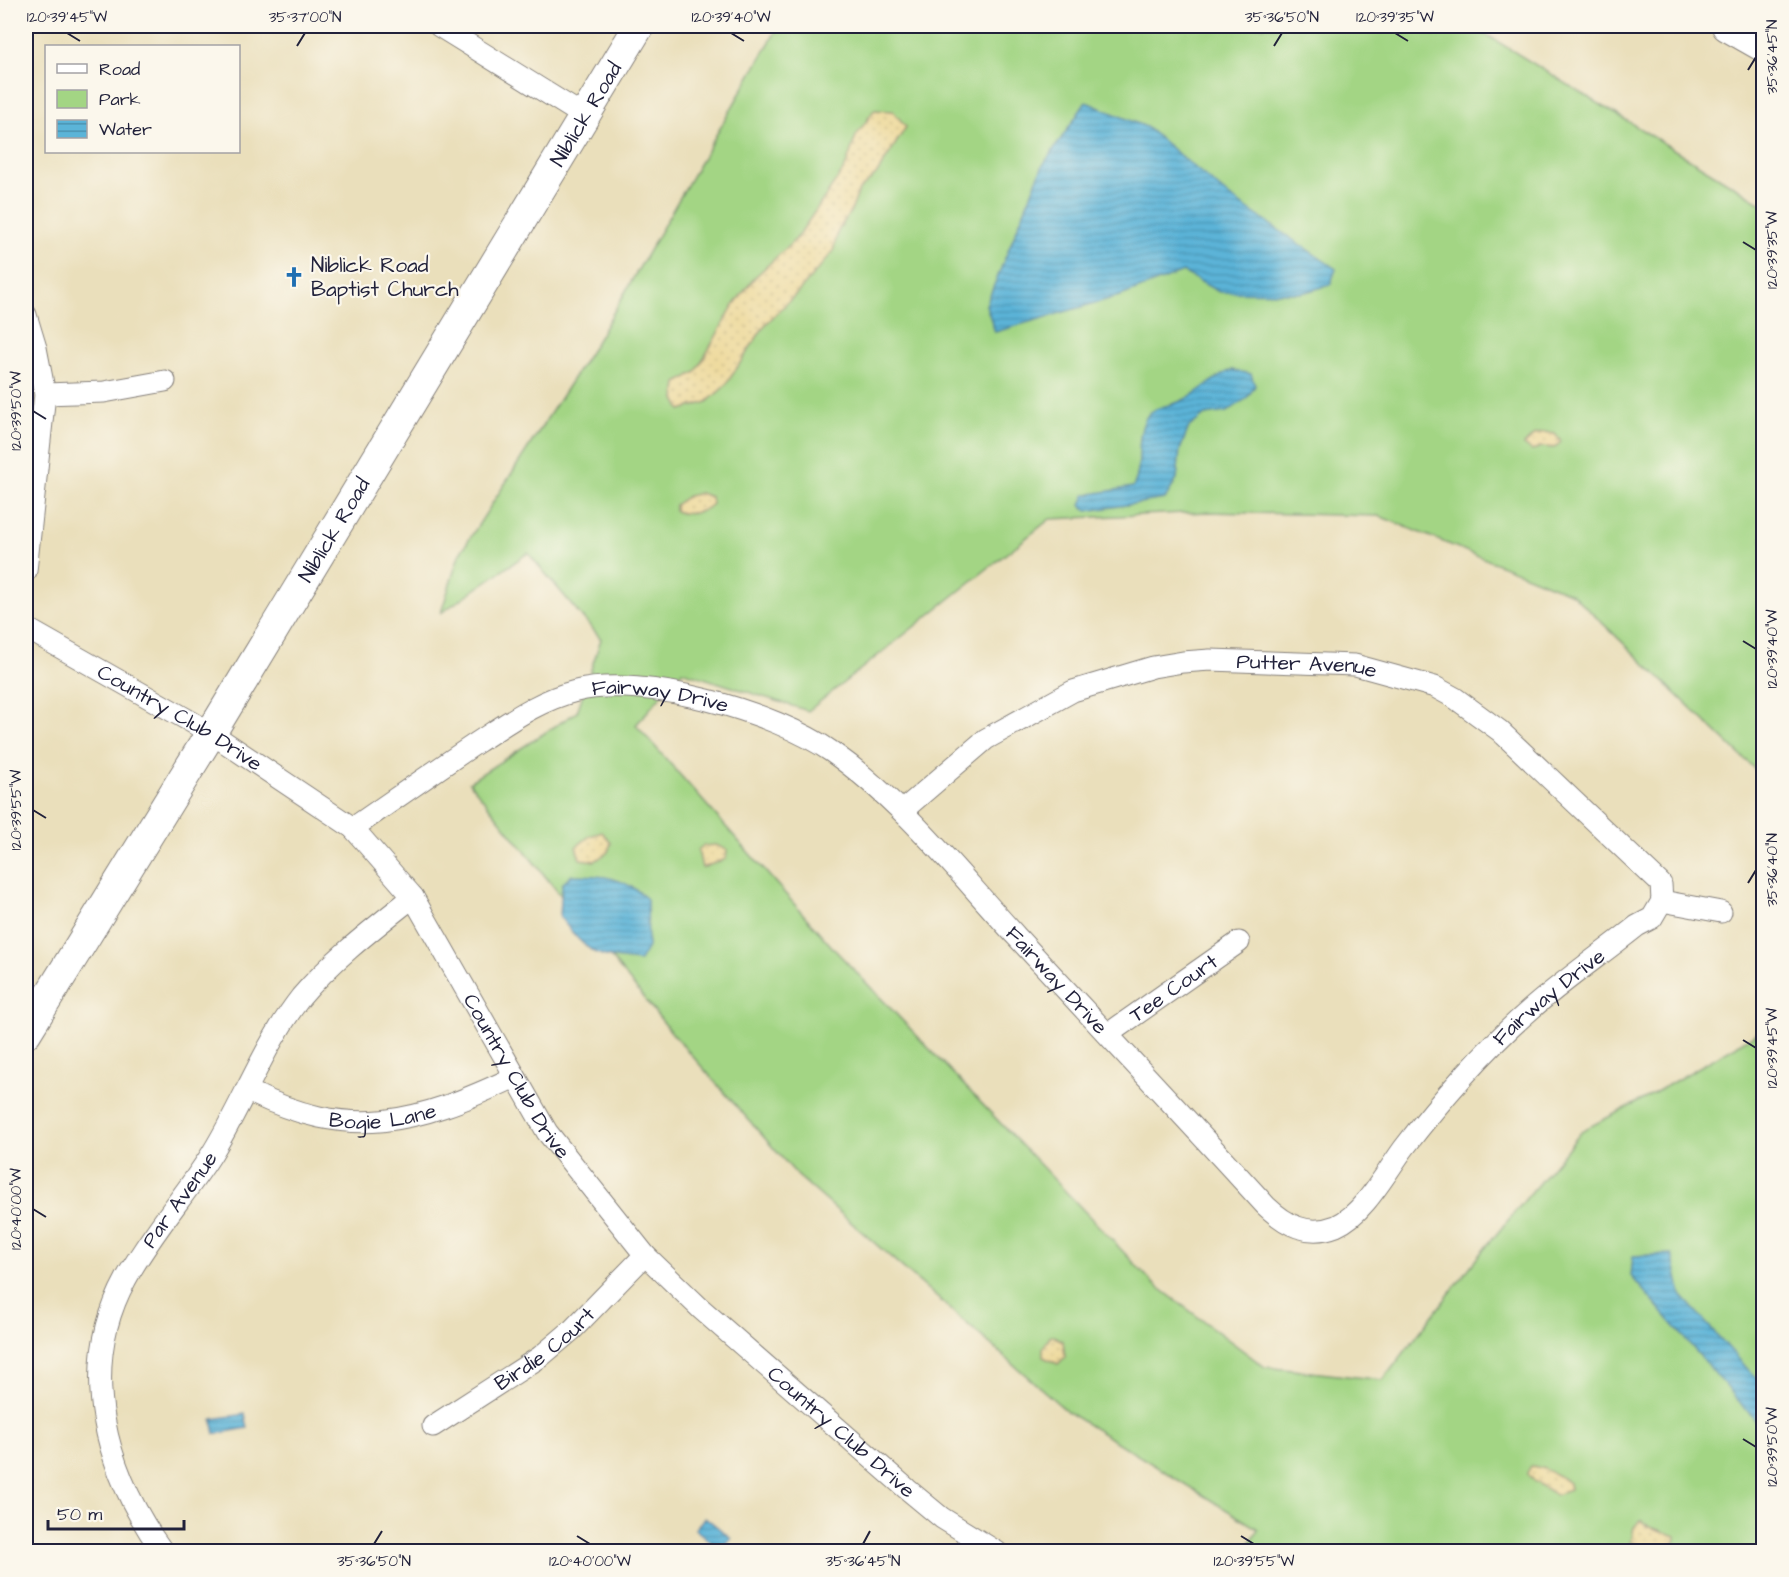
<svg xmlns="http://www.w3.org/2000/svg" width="1789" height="1577" font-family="'Architects Daughter',sans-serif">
<defs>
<pattern id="sand-dots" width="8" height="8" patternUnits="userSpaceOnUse" patternTransform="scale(1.5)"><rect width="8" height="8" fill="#eeda9e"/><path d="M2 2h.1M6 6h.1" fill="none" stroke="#ccbb89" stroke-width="1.8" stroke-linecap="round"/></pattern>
<pattern id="water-rules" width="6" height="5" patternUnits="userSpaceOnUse" patternTransform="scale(1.5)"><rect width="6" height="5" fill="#5bb4d8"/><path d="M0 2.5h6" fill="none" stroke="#4b92b0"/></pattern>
</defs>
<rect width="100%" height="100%" fill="#fbf7ec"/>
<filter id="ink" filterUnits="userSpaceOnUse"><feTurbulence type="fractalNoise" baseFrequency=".0167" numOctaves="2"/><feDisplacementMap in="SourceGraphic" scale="12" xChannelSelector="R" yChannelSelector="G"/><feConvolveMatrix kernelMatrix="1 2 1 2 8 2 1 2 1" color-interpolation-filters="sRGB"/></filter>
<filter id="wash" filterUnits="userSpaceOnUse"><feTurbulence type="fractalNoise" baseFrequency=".008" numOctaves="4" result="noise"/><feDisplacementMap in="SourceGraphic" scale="24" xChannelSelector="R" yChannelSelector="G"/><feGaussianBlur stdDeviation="1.35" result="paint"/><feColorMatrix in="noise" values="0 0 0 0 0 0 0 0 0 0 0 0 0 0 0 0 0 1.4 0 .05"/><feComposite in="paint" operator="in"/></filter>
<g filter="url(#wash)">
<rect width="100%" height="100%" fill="#eadfbb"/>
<!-- green -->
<path fill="#a3d584" stroke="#627c60" stroke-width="1.5" d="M 779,26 L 1472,26 L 1763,204 L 1763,777 L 1572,594 L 1379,516 L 1208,512 L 1050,519 L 808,711 L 682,671 L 636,725 L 834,949 L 1154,1284 L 1265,1367 L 1383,1380 L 1480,1254 L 1583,1130 L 1644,1099 L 1763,1030 L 1763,1551 L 1246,1551 L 1258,1529 L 1069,1413 L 798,1176 L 672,1033 L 469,782 L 577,712 L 601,639 L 528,553 L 441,613 L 459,555 L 594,346 Z"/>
<!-- sand -->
<path fill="url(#sand-dots)" stroke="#887e6c" stroke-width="1.5" d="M 874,110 L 893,111 L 906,127 L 876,175 L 859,190 L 852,209 L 838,231 L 833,252 L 799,291 L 765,325 L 725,386 L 707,402 L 681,410 L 675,399 L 677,383 L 696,372 L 733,306 L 755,277 L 796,239 L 845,168 L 856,136 Z
M 1544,432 L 1555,434 L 1561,442 L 1554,448 L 1541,447 L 1532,451 L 1524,445 L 1534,435 Z
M 700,493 L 711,497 L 712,504 C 703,513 687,516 675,511 L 675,505 L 688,496 Z
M 602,832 L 611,843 L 608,852 L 595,861 L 580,859 L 576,847 L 590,836 Z
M 716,845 L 727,850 L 726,859 L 702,868 L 698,850 L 703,846 Z
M 1051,1335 L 1063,1341 L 1065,1357 L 1058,1364 L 1043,1357 L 1043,1348 Z
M 1531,1466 C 1544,1467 1558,1475 1569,1483 L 1570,1490 L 1556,1495 L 1535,1482 L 1527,1473 Z
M 1641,1520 L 1650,1527 L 1676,1536 L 1675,1543 C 1659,1550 1647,1549 1631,1542 L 1634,1527 Z"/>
<!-- water -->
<path fill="url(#water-rules)" stroke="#3e6b8a" stroke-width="1.5" d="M 1086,102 L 1146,127 L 1230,197 L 1336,269 L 1330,285 L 1302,293 L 1219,292 L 1183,272 L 1123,295 L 995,332 L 986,305 L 1043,165 Z
M 1232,370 L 1251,374 L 1255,386 L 1247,398 L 1227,412 L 1205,415 L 1189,427 L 1180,450 L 1177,479 L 1165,499 L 1087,511 L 1081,505 L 1085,495 L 1133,487 C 1142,470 1137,450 1141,432 C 1142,426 1146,415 1151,412 C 1160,405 1171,406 1181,401 C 1201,392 1212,378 1232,370 Z
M 572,875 C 602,875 625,877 647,899 L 648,947 L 640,961 C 594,957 588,953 560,917 L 562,884 Z
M 1672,1254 L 1681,1295 L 1763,1386 L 1763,1429 L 1631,1276 L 1633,1256 Z
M 245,1414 L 248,1428 L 215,1434 L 212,1419 Z
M 705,1517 L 731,1538 L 721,1550 L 695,1529 Z"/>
</g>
<g filter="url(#ink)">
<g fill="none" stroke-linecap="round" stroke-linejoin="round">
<!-- street casing -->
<g stroke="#86807b" stroke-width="23">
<g id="street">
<path d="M 439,26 L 584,116"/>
<path d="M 26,315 L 36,348 L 45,394 L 26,571"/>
<path d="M 45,394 L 104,392 L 165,381"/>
<path id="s1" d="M 26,628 L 211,733 L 353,828 L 413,897 L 547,1132 L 645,1255 L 700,1308 L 907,1489 L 942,1518 L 997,1552"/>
<path id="s2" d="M 902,811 L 986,739 L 1073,691 L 1153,667 L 1183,662 L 1210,660 L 1355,665 L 1435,687 L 1455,698 L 1500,731 L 1661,884 L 1662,901"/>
<path id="s3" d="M 353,828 C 395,799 436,770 478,742 C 509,722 539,700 576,691 C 644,674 775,712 832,752 C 903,802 958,873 1017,937 C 1100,1027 1184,1116 1266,1206 C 1286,1225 1308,1237 1336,1226 C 1363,1215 1387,1171 1404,1148 C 1439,1102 1486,1048 1530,1010 C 1564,980 1602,954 1637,926 L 1652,918 L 1662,901"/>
<path d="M 1662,901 L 1721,912"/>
<path id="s4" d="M 1108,1034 L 1239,942"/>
<path id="s5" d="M 248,1091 C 351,1142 415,1124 515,1077"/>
<path id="s6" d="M 433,1426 L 540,1357 L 572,1330 L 645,1255"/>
<path id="s7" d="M 163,1552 C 106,1473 76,1370 126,1279 C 150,1235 184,1197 211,1155 C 243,1104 264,1044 301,997 C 333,959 374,928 413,897"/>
</g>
</g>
<!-- secondary casing -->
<g stroke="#86807b" stroke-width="32">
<g id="secondary">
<path d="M 1727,26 L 1764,47"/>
<path id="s8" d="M 26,1033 L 211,733 L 639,26"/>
</g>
</g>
<!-- street -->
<use href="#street" stroke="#fff" stroke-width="21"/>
<!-- secondary -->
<use href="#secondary" stroke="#fff" stroke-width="30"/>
</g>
</g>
<!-- ticks -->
<path fill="none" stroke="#22223b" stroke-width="2" d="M 67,33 L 80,41M 731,33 L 744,41M 1395,33 L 1408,41M 297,46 L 305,33M 1274,46 L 1282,33M 1748,70 L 1756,57M 1743,242 L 1756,250M 33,411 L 46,419M 1743,641 L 1756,649M 33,810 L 46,818M 1748,883 L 1756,870M 1743,1040 L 1756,1048M 33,1209 L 46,1217M 1743,1439 L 1756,1447M 577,1536 L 590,1544M 1241,1536 L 1254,1544M 374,1544 L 382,1531M 863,1544 L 870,1531"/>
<!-- icons -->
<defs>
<g id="church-bare" transform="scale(1.62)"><path d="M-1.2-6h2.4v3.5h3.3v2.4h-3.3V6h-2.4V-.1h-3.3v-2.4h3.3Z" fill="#1f6fb2" stroke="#fbf7ec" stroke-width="2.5" paint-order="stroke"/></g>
</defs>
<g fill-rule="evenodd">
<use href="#church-bare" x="294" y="277"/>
</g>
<g text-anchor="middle" stroke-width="4.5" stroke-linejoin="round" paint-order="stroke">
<!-- street labels -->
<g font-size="21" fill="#22223b" stroke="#fbf7ec">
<text dy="7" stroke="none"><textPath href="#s8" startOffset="1076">Niblick Road</textPath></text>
<text dy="7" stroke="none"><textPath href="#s8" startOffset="590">Niblick Road</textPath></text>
<text dy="7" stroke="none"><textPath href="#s2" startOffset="448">Putter Avenue</textPath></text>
<text dy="7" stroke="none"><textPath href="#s3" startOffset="348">Fairway Drive</textPath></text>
<text dy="7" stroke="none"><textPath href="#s1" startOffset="178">Country Club Drive</textPath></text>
<text dy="7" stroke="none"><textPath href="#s3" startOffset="852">Fairway Drive</textPath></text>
<text dy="7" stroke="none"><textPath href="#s4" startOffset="80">Tee Court</textPath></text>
<text dy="7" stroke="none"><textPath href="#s3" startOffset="1552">Fairway Drive</textPath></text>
<text dy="7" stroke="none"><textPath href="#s1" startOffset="682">Country Club Drive</textPath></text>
<text dy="7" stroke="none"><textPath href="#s5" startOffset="140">Bogie Lane</textPath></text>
<text dy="7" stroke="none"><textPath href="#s7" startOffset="387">Par Avenue</textPath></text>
<text dy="7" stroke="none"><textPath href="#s6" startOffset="136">Birdie Court</textPath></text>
<text dy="7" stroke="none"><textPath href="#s1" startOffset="1167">Country Club Drive</textPath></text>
</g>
<!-- poi labels -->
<g font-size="21" fill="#22223b" stroke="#fbf7ec" text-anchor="start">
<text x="311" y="272">Niblick Road<tspan x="311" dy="24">Baptist Church</tspan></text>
</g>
</g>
<!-- margin -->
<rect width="1789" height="1577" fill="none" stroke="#fbf7ec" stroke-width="66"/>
<!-- legend -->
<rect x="45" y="45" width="195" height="108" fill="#fbf7ec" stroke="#a4a2a5" stroke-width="1.5"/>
<rect x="57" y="64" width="30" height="9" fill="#ffffff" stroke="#a4a2a5" stroke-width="1.5"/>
<text x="99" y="75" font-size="18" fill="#22223b">Road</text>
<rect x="57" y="90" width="30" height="18" fill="#a3d584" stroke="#a4a2a5" stroke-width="1.5"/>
<text x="99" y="105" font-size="18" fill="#22223b">Park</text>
<rect x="57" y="120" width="30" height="18" fill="url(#water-rules)" stroke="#a4a2a5" stroke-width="1.5"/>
<text x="99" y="135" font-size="18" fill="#22223b">Water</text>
<!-- scale -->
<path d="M48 1520v9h136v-9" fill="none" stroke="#22223b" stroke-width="3"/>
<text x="57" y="1520" font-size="18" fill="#22223b" stroke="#fbf7ec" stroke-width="4.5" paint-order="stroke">50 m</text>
<rect x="33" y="33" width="1723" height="1511" fill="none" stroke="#22223b" stroke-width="2"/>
<g font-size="15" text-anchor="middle" fill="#22223b">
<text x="67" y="22">120°39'45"W</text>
<text x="305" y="22">35°37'00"N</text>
<text x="731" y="22">120°39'40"W</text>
<text x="1282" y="22">35°36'50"N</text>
<text x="1395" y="22">120°39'35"W</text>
<text transform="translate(1772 57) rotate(-90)" y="5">35°36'45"N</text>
<text transform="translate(1772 250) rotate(-90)" y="5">120°39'35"W</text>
<text transform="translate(16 411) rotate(-90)" y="5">120°39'50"W</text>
<text transform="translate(1772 649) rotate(-90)" y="5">120°39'40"W</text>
<text transform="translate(16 810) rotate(-90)" y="5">120°39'55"W</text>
<text transform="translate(1772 870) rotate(-90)" y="5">35°36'40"N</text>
<text transform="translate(1772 1048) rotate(-90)" y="5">120°39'45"W</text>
<text transform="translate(16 1209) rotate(-90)" y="5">120°40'00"W</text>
<text transform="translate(1772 1447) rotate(-90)" y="5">120°39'50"W</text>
<text x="374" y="1566">35°36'50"N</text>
<text x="590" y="1566">120°40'00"W</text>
<text x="863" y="1566">35°36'45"N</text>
<text x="1254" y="1566">120°39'55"W</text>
</g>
</svg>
